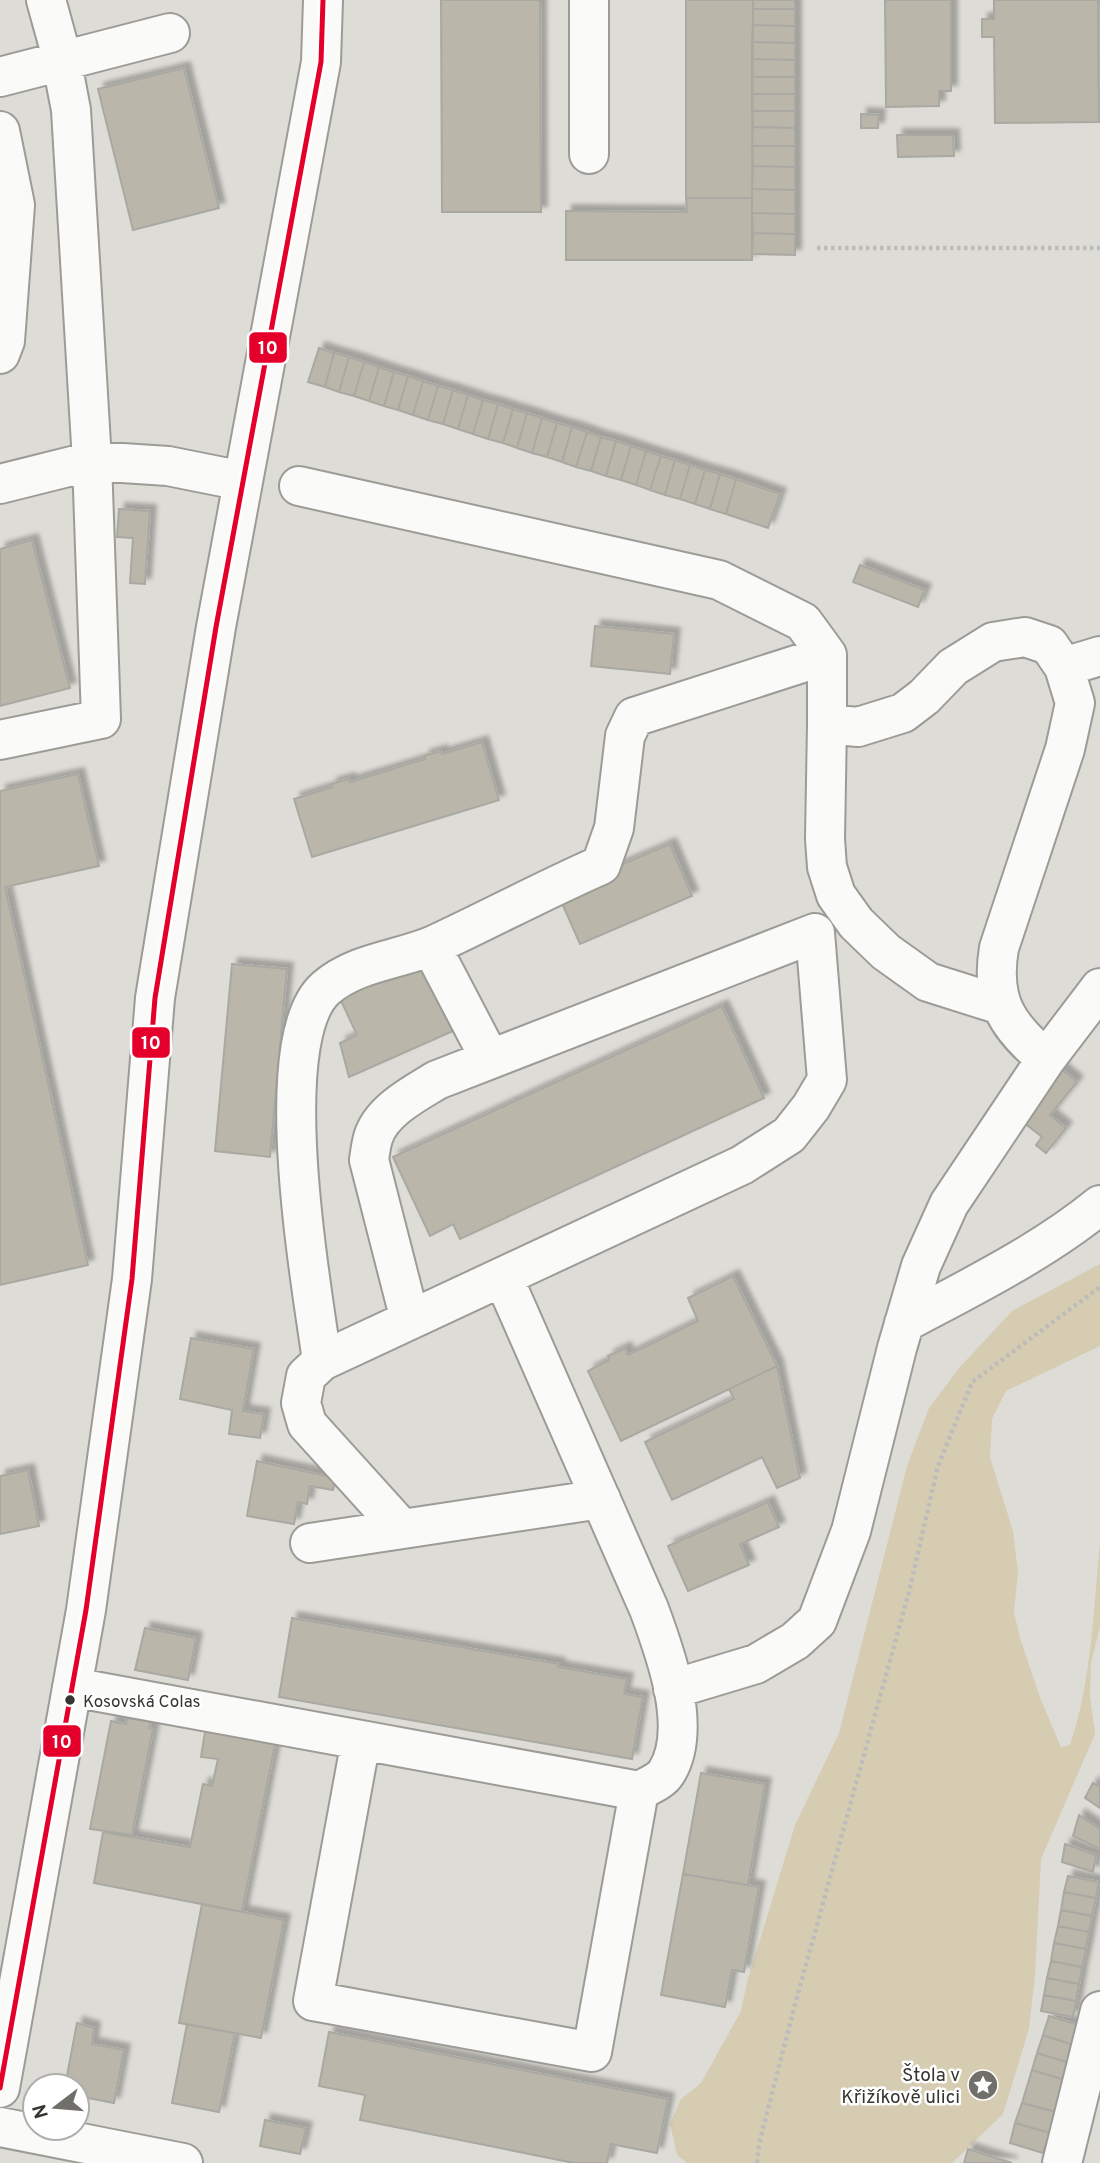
<svg xmlns="http://www.w3.org/2000/svg" width="1100" height="2163" font-family="Overpass,sans-serif">
<defs>
<filter id="shadow"><feDropShadow dx="6" dy="-6" stdDeviation="2" flood-color="#0004"/></filter>
</defs>
<rect width="100%" height="100%" fill="#dedcd6"/>
<!-- green -->
<path fill="#d5ccb2" d="M 1100,1264 L 1100,1346 L 1006,1391 L 992,1419 L 990,1457 L 1013,1531 L 1018,1572 L 1014,1612 L 1020,1638 L 1041,1700 L 1061,1747 L 1070,1745 C 1092,1680 1093,1611 1100,1543 L 1100,1627 L 1091,1663 L 1090,1697 L 1095,1734 L 1041,1859 L 1035,1975 L 1029,2029 L 1003,2114 L 952,2163 L 687,2163 L 677,2155 L 670,2124 L 681,2099 L 701,2083 L 741,2011 L 747,1982 L 795,1825 L 839,1733 L 907,1466 L 929,1408 L 960,1367 L 1012,1311 Z"/>
<!-- building -->
<path fill="#bab6a9" stroke="#a9a8a3" stroke-width="2" filter="url(#shadow)" d="M 441,0 L 540,0 L 541,212 L 442,212 Z
M 686,0 L 753,0 L 752,198 L 686,198 Z
M 753,0 L 795,0 L 795,9 L 753,9 Z
M 885,0 L 951,0 L 951,91 L 939,91 L 939,106 L 886,107 Z
M 994,0 L 1098,0 L 1099,122 L 995,123 L 994,37 L 982,37 L 982,19 L 994,19 Z
M 753,9 L 795,9 L 795,26 L 753,25 Z
M 753,25 L 795,26 L 795,43 L 752,42 Z
M 752,42 L 795,43 L 795,60 L 752,59 Z
M 752,59 L 795,60 L 795,77 L 752,77 Z
M 184,68 L 219,208 L 133,230 L 98,89 Z
M 752,77 L 795,77 L 795,94 L 752,94 Z
M 752,94 L 795,94 L 795,111 L 752,111 Z
M 752,111 L 795,111 L 795,128 L 753,127 Z
M 861,114 L 879,115 L 878,128 L 861,128 Z
M 753,127 L 795,128 L 795,146 L 752,146 Z
M 897,135 L 953,135 L 954,156 L 898,157 Z
M 752,146 L 795,146 L 795,167 L 753,166 Z
M 753,166 L 795,167 L 795,190 L 752,189 Z
M 752,189 L 795,190 L 795,214 L 752,213 Z
M 686,198 L 752,198 L 752,260 L 566,260 L 566,211 L 687,212 Z
M 752,213 L 795,214 L 795,234 L 753,233 Z
M 753,233 L 795,234 L 795,255 L 752,254 Z
M 319,348 L 334,353 L 325,387 L 308,382 Z
M 334,353 L 349,357 L 339,392 L 325,387 Z
M 349,357 L 364,362 L 354,396 L 339,392 Z
M 364,362 L 379,367 L 369,401 L 354,396 Z
M 379,367 L 394,372 L 384,406 L 369,401 Z
M 394,372 L 408,376 L 398,410 L 384,406 Z
M 408,376 L 423,381 L 413,415 L 398,410 Z
M 423,381 L 438,386 L 428,420 L 413,415 Z
M 438,386 L 453,390 L 443,424 L 428,420 Z
M 453,390 L 468,395 L 458,429 L 443,424 Z
M 468,395 L 483,400 L 473,434 L 458,429 Z
M 483,400 L 498,404 L 488,439 L 473,434 Z
M 498,404 L 513,409 L 503,443 L 488,439 Z
M 513,409 L 527,413 L 517,448 L 503,443 Z
M 527,413 L 542,418 L 532,453 L 517,448 Z
M 542,418 L 557,423 L 547,457 L 532,453 Z
M 557,423 L 572,427 L 562,462 L 547,457 Z
M 572,427 L 587,432 L 576,467 L 562,462 Z
M 587,432 L 601,437 L 591,471 L 576,467 Z
M 601,437 L 616,441 L 606,476 L 591,471 Z
M 616,441 L 631,446 L 621,480 L 606,476 Z
M 631,446 L 646,451 L 636,485 L 621,480 Z
M 646,451 L 661,456 L 650,490 L 636,485 Z
M 661,456 L 675,460 L 665,495 L 650,490 Z
M 675,460 L 690,465 L 680,499 L 665,495 Z
M 690,465 L 705,470 L 695,504 L 680,499 Z
M 705,470 L 720,474 L 710,509 L 695,504 Z
M 720,474 L 736,479 L 726,514 L 710,509 Z
M 736,479 L 780,494 L 768,528 L 726,514 Z
M 119,509 L 150,511 L 145,584 L 130,583 L 133,538 L 117,537 Z
M 32,540 L 70,688 L 0,706 L 0,549 Z
M 860,565 L 925,590 L 918,607 L 853,582 Z
M 595,626 L 674,634 L 670,674 L 591,666 Z
M 482,742 L 499,800 L 312,857 L 294,799 L 332,787 L 331,784 L 349,779 L 350,782 L 425,759 L 424,756 L 441,751 L 442,754 Z
M 78,774 L 99,866 L 5,887 L 88,1265 L 0,1285 L 0,791 Z
M 670,844 L 692,896 L 580,944 L 557,892 Z
M 432,961 L 462,1027 L 349,1077 L 340,1043 L 357,1035 L 336,990 Z
M 232,964 L 287,969 L 270,1157 L 215,1151 Z
M 722,1006 L 764,1098 L 460,1239 L 453,1224 L 430,1236 L 393,1157 Z
M 1059,1067 L 1077,1082 L 1050,1115 L 1066,1128 L 1046,1153 L 1036,1145 L 1042,1137 L 1018,1118 Z
M 733,1276 L 777,1366 L 621,1441 L 588,1371 L 609,1360 L 608,1356 L 625,1348 L 628,1355 L 698,1321 L 688,1298 Z
M 191,1338 L 254,1349 L 243,1411 L 264,1414 L 260,1438 L 229,1434 L 232,1410 L 180,1399 Z
M 777,1366 L 800,1478 L 777,1488 L 762,1457 L 672,1500 L 645,1442 L 734,1399 L 729,1389 Z
M 257,1461 L 336,1478 L 333,1490 L 310,1486 L 307,1504 L 298,1502 L 294,1524 L 247,1516 Z
M 28,1470 L 39,1526 L 0,1534 L 0,1476 Z
M 768,1502 L 779,1527 L 740,1544 L 749,1565 L 688,1591 L 668,1546 Z
M 292,1618 L 559,1664 L 558,1667 L 627,1679 L 624,1694 L 643,1697 L 632,1759 L 279,1697 Z
M 145,1628 L 196,1638 L 188,1680 L 135,1670 Z
M 127,1718 L 151,1722 L 149,1728 L 153,1729 L 132,1835 L 90,1829 L 111,1721 L 126,1724 Z
M 206,1726 L 276,1739 L 242,1912 L 94,1883 L 103,1832 L 190,1847 L 203,1784 L 212,1786 L 218,1759 L 201,1757 Z
M 701,1773 L 765,1784 L 748,1885 L 683,1874 Z
M 1093,1783 L 1100,1787 L 1100,1808 L 1085,1798 Z
M 1079,1815 L 1100,1829 L 1100,1849 L 1073,1836 Z
M 1065,1844 L 1096,1855 L 1093,1872 L 1062,1862 Z
M 683,1874 L 759,1887 L 744,1972 L 732,1970 L 725,2007 L 661,1995 Z
M 1068,1876 L 1099,1882 L 1096,1898 L 1064,1892 Z
M 1064,1892 L 1096,1898 L 1092,1916 L 1061,1910 Z
M 202,1904 L 284,1920 L 261,2038 L 179,2023 Z
M 1061,1910 L 1092,1916 L 1089,1932 L 1058,1926 Z
M 1058,1926 L 1089,1932 L 1086,1949 L 1054,1943 Z
M 1054,1943 L 1086,1949 L 1082,1967 L 1051,1961 Z
M 1051,1961 L 1082,1967 L 1079,1984 L 1047,1978 Z
M 1047,1978 L 1079,1984 L 1076,2001 L 1044,1995 Z
M 1044,1995 L 1076,2001 L 1073,2017 L 1041,2011 Z
M 1049,2016 L 1082,2026 L 1076,2046 L 1043,2035 Z
M 77,2023 L 94,2028 L 92,2044 L 124,2050 L 114,2103 L 77,2096 L 77,2086 L 65,2086 Z
M 187,2024 L 235,2033 L 219,2112 L 172,2103 Z
M 329,2032 L 668,2099 L 657,2153 L 611,2144 L 607,2163 L 574,2163 L 360,2120 L 365,2095 L 319,2086 Z
M 1043,2035 L 1076,2046 L 1070,2063 L 1037,2053 Z
M 1037,2053 L 1070,2063 L 1065,2080 L 1032,2070 Z
M 1032,2070 L 1065,2080 L 1056,2112 L 1022,2103 Z
M 1022,2103 L 1056,2112 L 1050,2133 L 1015,2123 Z
M 265,2120 L 306,2128 L 300,2154 L 260,2146 Z
M 1015,2123 L 1050,2133 L 1043,2153 L 1010,2143 Z
M 968,2149 L 1012,2163 L 964,2163 Z"/>
<g fill="none" stroke-linecap="round" stroke-linejoin="round">
<!-- minor casing -->
<g stroke="#9c9b96" stroke-width="42">
<path id="minor" d="M 0,77 L 170,33
M 0,131 L 15,205 L 5,341 L 0,354
M 589,154 L 589,0
M 0,484 L 92,461 L 168,466 L 243,481
M 299,486 L 719,580 L 803,622 L 827,655
M 1064,667 L 1100,656
M 827,724 L 825,839 L 827,867 L 836,895 L 856,923 L 886,952 L 928,982 L 1001,1005
M 0,740 L 101,719 L 92,461 L 71,110 L 59,47 L 46,0
M 431,946 L 490,1059
M 503,1277 L 649,1609 C 665,1652 694,1730 666,1773 C 661,1781 648,1786 639,1791
M 904,1323 C 971,1287 1041,1253 1100,1205
M 322,1361 C 312,1287 267,1039 326,988 C 356,962 399,960 434,945 C 490,919 544,890 601,865 L 614,828 L 625,736 L 634,717 L 827,655 L 827,724 L 858,727 L 903,713 L 924,697 L 953,667 L 993,642 L 1025,637 L 1049,645 L 1064,667 L 1075,703 L 1065,749 L 999,948 C 990,1001 1007,1026 1046,1059
M 402,1529 L 307,1424 L 301,1403 L 306,1376 L 322,1361 L 742,1165 L 789,1135 L 811,1107 L 827,1080 L 815,933 L 437,1080 C 414,1094 381,1111 373,1138 C 371,1145 370,1153 369,1160 L 410,1320
M 310,1543 L 601,1499
M 72,1687 L 639,1791 L 592,2052 L 313,2001 L 361,1740
M 673,1689 L 756,1664 L 795,1641 L 817,1621 L 851,1531 L 897,1348 L 921,1266 L 949,1204 L 1046,1059 L 1100,988
M 0,2088 L 86,1610 L 132,1279 L 155,998 L 216,627 L 321,62 L 323,0
M 0,2127 L 183,2163
M 1062,2163 L 1100,2011"/>
</g>
<!-- path -->
<path stroke="#bcbcba" stroke-width="4.5" stroke-dasharray="3.5 3.5" stroke-linecap="butt" d="M 817,248 L 1100,248
M 757,2163 L 759,2144 L 794,2008 L 909,1592 L 938,1466 L 972,1382 L 1100,1287"/>
<!-- minor -->
<use href="#minor" stroke="#fafaf9" stroke-width="38"/>
<!-- bus-1 casing -->
<g stroke="#fff" stroke-width="10">
<path id="bus-1" d="M 0,2088 L 86,1610 L 132,1279 L 155,998 L 216,627 L 321,62 L 323,0"/>
</g>
<!-- bus-1 -->
<use href="#bus-1" stroke="#e4002b" stroke-width="5"/>
</g>
<!-- icons -->
<defs>
<g id="sight-disc" transform="scale(1.575)"><circle r="9.5" fill="#716f6a" stroke="#fff"/><path d="M0-6L1.8-2.2L6-1.7L2.9 1.2L3.7 5.4L0 3.3L-3.7 5.4L-2.9 1.2L-6-1.7L-1.8-2.2Z" fill="#fff"/></g>
</defs>
<g fill-rule="evenodd">
<use href="#sight-disc" x="983" y="2085"/>
</g>
<!-- markers -->
<circle fill="#373530" stroke="#fff" stroke-width="2.5" cx="70" cy="1700" r="6"/>
<g text-anchor="middle" stroke-width="5" stroke-linejoin="round" paint-order="stroke">
<!-- bus labels -->
<g font-size="17" fill="#373530" stroke="#fff" text-anchor="start">
<text x="83" y="1707">Kosovská Colas</text>
</g>
<!-- poi labels -->
<g font-size="19" fill="#373530" stroke="#fff" text-anchor="end">
<text x="960" y="2081">Štola v<tspan x="960" dy="22">Křižíkově ulici</tspan></text>
</g>
</g>
<g stroke="#fff" stroke-width="2.5">
<rect x="248" y="331" width="40" height="33" rx="7" fill="#e4002b"/>
<rect x="131" y="1026" width="40" height="33" rx="7" fill="#e4002b"/>
<rect x="42" y="1724" width="40" height="34" rx="7" fill="#e4002b"/>
</g>
<g font-size="19" text-anchor="middle" font-weight="bold" fill="#fff">
<text x="268" y="354">10</text>
<text x="151" y="1049">10</text>
<text x="62" y="1748">10</text>
</g>
<!-- north arrow -->
<g transform="translate(56 2107) rotate(254)"><circle r="33" fill="#ffffff" stroke="#afaeac" stroke-width="2"/>
<path d="M0-5L12 26L0 18L-12 26Z" fill="#716f6a"/>
<text y="-10" font-size="19" font-weight="bold" text-anchor="middle" fill="#373530">N</text>
</g>
</svg>
